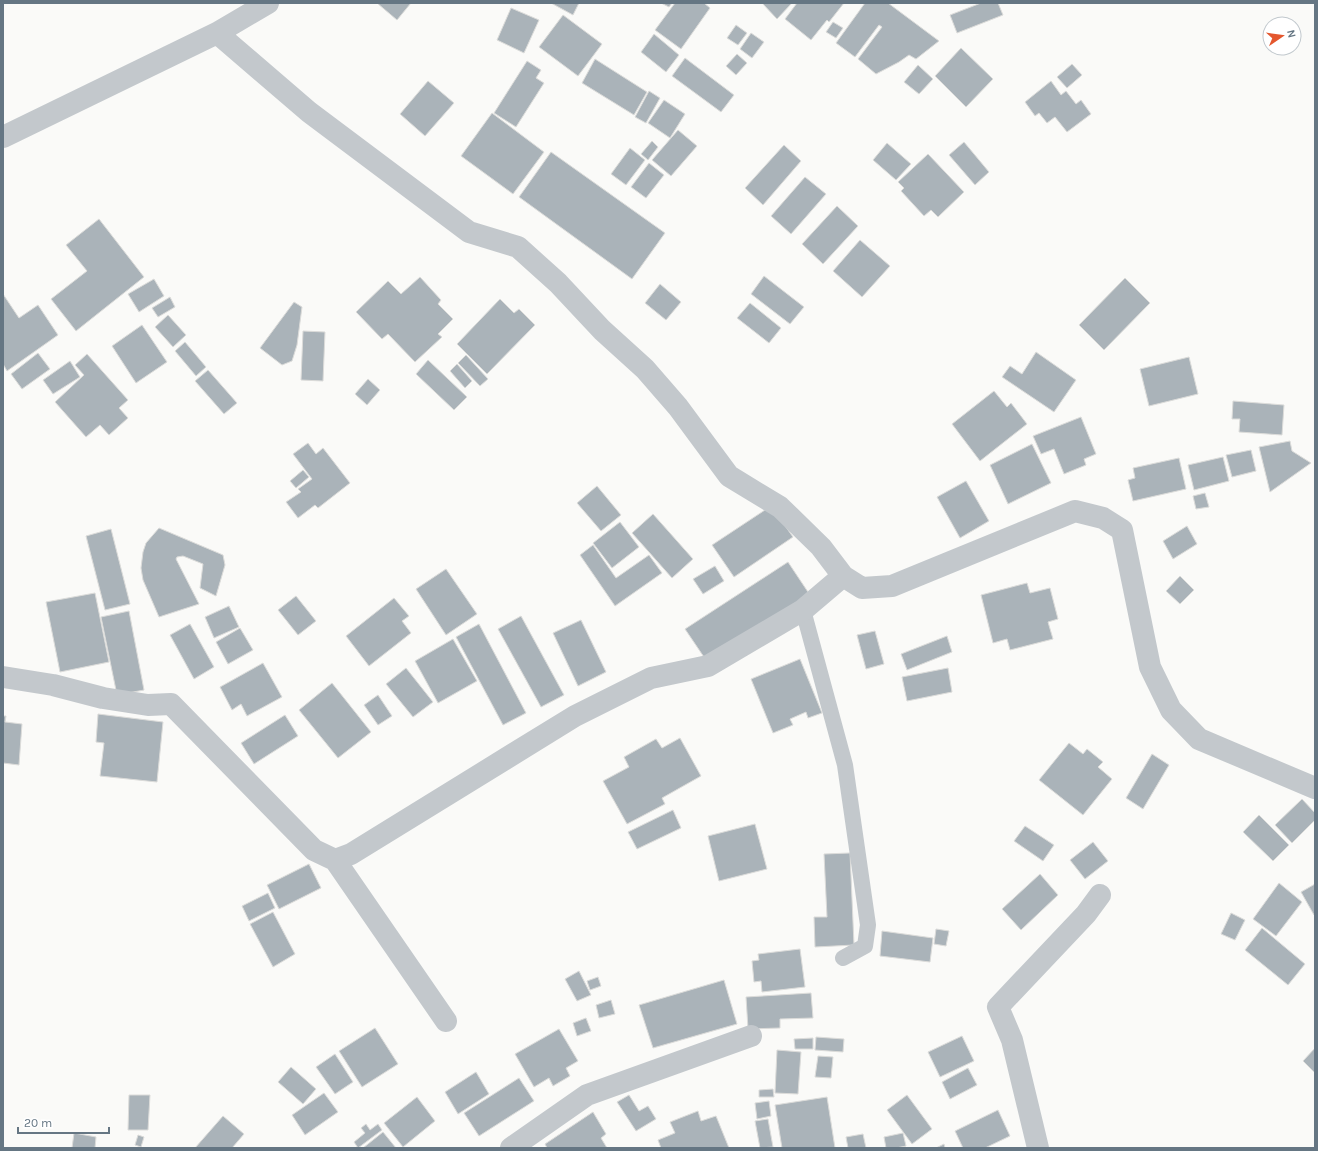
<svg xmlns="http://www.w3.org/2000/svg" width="1318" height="1151" font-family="Karla,sans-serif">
<rect width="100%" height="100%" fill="#fafaf8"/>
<!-- building -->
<path fill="#aab3b9" stroke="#dcdcda" d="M 377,3 L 411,3 L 397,20 Z
M 551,3 L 579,3 L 573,15 Z
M 661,3 L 672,3 L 669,7 Z
M 675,3 L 704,3 L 710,8 L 681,49 L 655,30 Z
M 762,3 L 792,3 L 777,19 Z
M 797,3 L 844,3 L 829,22 L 827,20 L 811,40 L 785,19 Z
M 865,3 L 888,3 L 939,41 L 916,59 L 909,55 L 899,62 L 876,74 L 858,59 L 882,27 L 879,25 L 855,57 L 836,43 Z
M 981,3 L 998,3 L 1003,15 L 957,33 L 950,15 Z
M 511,8 L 539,20 L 524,53 L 497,40 Z
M 563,15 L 602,44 L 578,76 L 539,47 Z
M 833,22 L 843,28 L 836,38 L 826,32 Z
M 736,25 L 747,33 L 738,45 L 727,38 Z
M 751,33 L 764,42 L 752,58 L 740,49 Z
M 654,34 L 679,55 L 666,72 L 641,52 Z
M 961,48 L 993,79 L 966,107 L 935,76 Z
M 737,54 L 747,63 L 736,75 L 726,66 Z
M 685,58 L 734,95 L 721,112 L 672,76 Z
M 595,59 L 647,92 L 634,115 L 582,83 Z
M 527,61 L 541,70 L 536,78 L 544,83 L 516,127 L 494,113 Z
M 1072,64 L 1082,75 L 1067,88 L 1057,77 Z
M 918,65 L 933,79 L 919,94 L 904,82 Z
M 428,81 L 454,103 L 425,136 L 400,114 Z
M 1051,81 L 1061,95 L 1066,91 L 1076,104 L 1081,100 L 1091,114 L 1067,132 L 1055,117 L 1047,123 L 1039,113 L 1035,116 L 1025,102 Z
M 649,91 L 660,98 L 646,123 L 635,117 Z
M 664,100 L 685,114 L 670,138 L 648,123 Z
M 492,113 L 544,152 L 513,194 L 461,156 Z
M 678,130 L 697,146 L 671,176 L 652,160 Z
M 652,141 L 658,147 L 648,160 L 641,154 Z
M 964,142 L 989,172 L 975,185 L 949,155 Z
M 887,143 L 911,164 L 896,180 L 873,160 Z
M 784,145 L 801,161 L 763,205 L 745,188 Z
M 630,148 L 645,160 L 626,185 L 611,174 Z
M 551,152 L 665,233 L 632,279 L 519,197 Z
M 928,154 L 964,192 L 938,217 L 931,210 L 924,216 L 901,191 L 904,188 L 898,182 Z
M 649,163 L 664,175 L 646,198 L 631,187 Z
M 805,177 L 826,194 L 791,234 L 771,216 Z
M 837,206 L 858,226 L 823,264 L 802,244 Z
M 99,219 L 144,277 L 76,331 L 51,299 L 87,271 L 66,245 Z
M 860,240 L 890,266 L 862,297 L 833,271 Z
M 764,276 L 804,307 L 790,324 L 751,294 Z
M 420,277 L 441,300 L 438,304 L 453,319 L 438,334 L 442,337 L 415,362 L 388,334 L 382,339 L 356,312 L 388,281 L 401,294 Z
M 1125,278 L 1150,303 L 1104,350 L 1079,325 Z
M 154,279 L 164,296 L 139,312 L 128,294 Z
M 660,284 L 681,302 L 666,320 L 645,303 Z
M 3,294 L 19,318 L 38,305 L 58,335 L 7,371 L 3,364 Z
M 170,297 L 175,307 L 158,317 L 152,308 Z
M 500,299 L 514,313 L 519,309 L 535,325 L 487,374 L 457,344 Z
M 294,302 L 302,307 L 297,345 L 292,361 L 282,365 L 260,348 Z
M 750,303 L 781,328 L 769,343 L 737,318 Z
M 168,315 L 186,335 L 173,347 L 155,327 Z
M 142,325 L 167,362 L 136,383 L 112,346 Z
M 303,331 L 325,332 L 323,381 L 301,380 Z
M 185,342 L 206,367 L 196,376 L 175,351 Z
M 1036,352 L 1076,380 L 1054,412 L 1002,377 L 1010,366 L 1022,374 Z
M 38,353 L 50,369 L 22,389 L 11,374 Z
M 87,354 L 128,400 L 119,408 L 128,418 L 109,435 L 100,425 L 86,437 L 55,402 L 84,375 L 75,365 Z
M 466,355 L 488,379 L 480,386 L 458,363 Z
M 1189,357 L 1198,394 L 1149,406 L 1140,369 Z
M 428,360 L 467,397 L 454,410 L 416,374 Z
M 70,361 L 80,377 L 53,394 L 43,380 Z
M 457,364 L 472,381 L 465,388 L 450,371 Z
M 208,370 L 237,403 L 224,414 L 195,381 Z
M 368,379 L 380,390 L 367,405 L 355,394 Z
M 994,391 L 1007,407 L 1011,403 L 1027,424 L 980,461 L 952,424 Z
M 1233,401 L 1284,405 L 1282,435 L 1239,432 L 1240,419 L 1232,419 Z
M 1081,417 L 1096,454 L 1084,459 L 1086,465 L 1064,474 L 1054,449 L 1041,454 L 1033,436 Z
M 1290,441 L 1292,451 L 1311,463 L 1270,492 L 1259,447 Z
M 308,443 L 316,454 L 323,448 L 350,483 L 318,508 L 315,505 L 298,518 L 286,502 L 301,492 L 298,489 L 312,479 L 293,454 Z
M 1032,444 L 1051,483 L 1008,504 L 990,465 Z
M 1251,450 L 1256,471 L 1232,477 L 1226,455 Z
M 1223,457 L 1229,481 L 1194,490 L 1188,465 Z
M 1179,458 L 1186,489 L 1133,501 L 1128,480 L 1135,478 L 1133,468 Z
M 303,470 L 309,477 L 296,488 L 290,481 Z
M 966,481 L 989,521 L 960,538 L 937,497 Z
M 597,486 L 621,515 L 601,531 L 577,503 Z
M 1205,493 L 1209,507 L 1196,509 L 1193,496 Z
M 771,506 L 793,537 L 734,577 L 712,545 Z
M 653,514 L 693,559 L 672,578 L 632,533 Z
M 620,522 L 639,547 L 612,568 L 593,543 Z
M 1187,526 L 1197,544 L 1173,559 L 1163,541 Z
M 159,528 L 223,555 L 225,565 L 216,596 L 200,588 L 203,564 L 183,556 L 177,557 L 176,559 L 199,604 L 159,617 L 143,580 L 141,568 L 143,552 L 146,543 Z
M 111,529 L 130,604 L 105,610 L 86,536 Z
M 593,545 L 616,578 L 649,555 L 662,573 L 615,606 L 580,555 Z
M 788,562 L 810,595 L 708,663 L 685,629 Z
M 715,566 L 724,581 L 703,594 L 693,579 Z
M 446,569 L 477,614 L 446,635 L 416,589 Z
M 1180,576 L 1194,590 L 1180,604 L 1166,591 Z
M 1027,583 L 1030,593 L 1050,588 L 1058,619 L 1048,622 L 1053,639 L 1010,650 L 1007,639 L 993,643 L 981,595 Z
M 95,593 L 109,662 L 60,672 L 46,602 Z
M 296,596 L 316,621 L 298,635 L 278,610 Z
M 394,598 L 409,616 L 402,621 L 411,633 L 369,666 L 346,636 Z
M 229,606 L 239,627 L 214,638 L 205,617 Z
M 129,611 L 144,690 L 117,695 L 101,617 Z
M 521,616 L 564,695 L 541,707 L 498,629 Z
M 581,620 L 606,672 L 578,686 L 553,633 Z
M 190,624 L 214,667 L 194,679 L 170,635 Z
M 479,624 L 526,713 L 503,725 L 456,637 Z
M 240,628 L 253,650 L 228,664 L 216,642 Z
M 875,631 L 884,664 L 866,669 L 857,635 Z
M 947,636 L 952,652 L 907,670 L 901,654 Z
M 453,639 L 477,681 L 438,703 L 415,661 Z
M 800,659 L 822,713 L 808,718 L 806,712 L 790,719 L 793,725 L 773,733 L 751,679 Z
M 263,663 L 282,697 L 247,716 L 241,704 L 232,710 L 220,687 Z
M 406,668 L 433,702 L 413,717 L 386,684 Z
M 948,668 L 952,692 L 907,701 L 902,677 Z
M 332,683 L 371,732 L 338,758 L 299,710 Z
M 378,695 L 392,716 L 378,725 L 364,705 Z
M 98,714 L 163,722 L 157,782 L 100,776 L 104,743 L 96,742 Z
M 285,715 L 298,736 L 254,764 L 241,743 Z
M 3,716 L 6,716 L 5,722 L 22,724 L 19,765 L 3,763 Z
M 680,738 L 701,776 L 662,798 L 665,804 L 627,824 L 603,781 L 629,767 L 624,757 L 656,739 L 662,748 Z
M 1069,743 L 1083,754 L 1087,749 L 1103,762 L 1098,767 L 1112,779 L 1083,815 L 1039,780 Z
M 1152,754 L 1169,765 L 1143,809 L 1126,798 Z
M 1302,799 L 1315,813 L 1315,820 L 1292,843 L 1275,825 Z
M 673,810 L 681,828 L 637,849 L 628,832 Z
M 1259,815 L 1289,845 L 1273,861 L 1243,832 Z
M 755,824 L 767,869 L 719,881 L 708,836 Z
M 1025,826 L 1054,845 L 1043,861 L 1014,841 Z
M 1093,842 L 1108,861 L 1085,879 L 1070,860 Z
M 850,853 L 854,945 L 815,947 L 814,917 L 827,917 L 824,854 Z
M 309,864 L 321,888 L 279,909 L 267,885 Z
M 1040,874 L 1058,895 L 1021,930 L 1002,909 Z
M 1279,883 L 1302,902 L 1276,936 L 1253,919 Z
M 1315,884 L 1315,914 L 1314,915 L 1301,892 Z
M 268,893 L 275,908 L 249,921 L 242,906 Z
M 273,912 L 295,954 L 273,967 L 250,924 Z
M 1231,913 L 1245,920 L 1235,940 L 1221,934 Z
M 1262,928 L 1305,964 L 1288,985 L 1245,950 Z
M 936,929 L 949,931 L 946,946 L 934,944 Z
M 882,931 L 933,938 L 930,962 L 880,956 Z
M 800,949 L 805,987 L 762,992 L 761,981 L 754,982 L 752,961 L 759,960 L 758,954 Z
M 579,971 L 591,995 L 577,1001 L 565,979 Z
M 598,977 L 601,986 L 590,990 L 587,981 Z
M 724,980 L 737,1024 L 653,1048 L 639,1005 Z
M 811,993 L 813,1018 L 780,1019 L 780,1028 L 748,1029 L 746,997 Z
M 611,1000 L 615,1014 L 599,1018 L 596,1005 Z
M 586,1018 L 591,1031 L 577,1036 L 573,1023 Z
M 375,1028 L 398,1064 L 362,1087 L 339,1051 Z
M 559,1029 L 578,1061 L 566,1068 L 570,1076 L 553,1086 L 549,1078 L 534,1087 L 515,1054 Z
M 962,1036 L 974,1061 L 940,1077 L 928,1052 Z
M 816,1037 L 844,1039 L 843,1052 L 815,1050 Z
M 813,1038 L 813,1049 L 795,1049 L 794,1039 Z
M 1315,1048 L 1315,1073 L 1303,1061 Z
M 777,1050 L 801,1052 L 798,1094 L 775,1093 Z
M 335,1054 L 353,1082 L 335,1094 L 316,1067 Z
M 818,1056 L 833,1057 L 831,1078 L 815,1077 Z
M 291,1067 L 316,1089 L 303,1104 L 278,1082 Z
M 968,1068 L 977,1085 L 950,1099 L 942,1082 Z
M 476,1072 L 489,1094 L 458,1114 L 445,1092 Z
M 519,1078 L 534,1101 L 479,1136 L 464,1113 Z
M 773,1089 L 774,1097 L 759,1097 L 759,1090 Z
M 324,1093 L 338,1112 L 305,1135 L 292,1115 Z
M 129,1095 L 150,1095 L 148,1130 L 128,1130 Z
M 629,1095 L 639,1111 L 648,1106 L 656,1119 L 636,1131 L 617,1102 Z
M 907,1095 L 932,1129 L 912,1144 L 887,1110 Z
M 417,1097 L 435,1121 L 403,1147 L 384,1123 Z
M 827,1097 L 835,1148 L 782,1148 L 775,1105 Z
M 769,1101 L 771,1116 L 757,1119 L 755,1103 Z
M 998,1110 L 1010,1136 L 985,1148 L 963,1148 L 955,1131 Z
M 698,1111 L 701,1121 L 716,1116 L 729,1148 L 661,1148 L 658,1140 L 675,1133 L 670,1122 Z
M 593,1112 L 606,1134 L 601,1138 L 607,1148 L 547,1148 L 545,1144 Z
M 223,1116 L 244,1134 L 232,1148 L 195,1148 Z
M 768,1119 L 773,1147 L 760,1148 L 755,1121 Z
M 366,1124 L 370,1130 L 378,1124 L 382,1130 L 358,1148 L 354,1142 L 365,1133 L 361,1128 Z
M 383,1132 L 396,1148 L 363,1148 Z
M 74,1133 L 96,1137 L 95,1148 L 72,1148 Z
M 903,1133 L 906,1146 L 896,1148 L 886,1148 L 884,1137 Z
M 863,1134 L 866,1148 L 848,1148 L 846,1137 Z
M 138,1135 L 144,1137 L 141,1147 L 135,1145 Z
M 944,1144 L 945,1148 L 936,1148 Z"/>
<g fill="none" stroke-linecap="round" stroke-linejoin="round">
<!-- service -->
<path stroke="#c3c8cc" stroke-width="16" d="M 803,610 L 845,765 L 868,925 L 865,946 L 843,958"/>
<!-- minor -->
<path stroke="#c3c8cc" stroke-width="22" d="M 217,33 L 309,112 L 469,232 L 518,247 L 558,283 L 602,330 L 645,369 L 678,407 L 729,476 L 780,507 L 821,547 L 843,576 L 862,588 L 892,586 L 1075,511 L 1103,518 L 1122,530 L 1150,667 L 1171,710 L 1199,739 L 1315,788
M 3,137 L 217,33 L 268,3
M 3,677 L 53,685 L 103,698 L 148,705 L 171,704 L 314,850 L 335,860 L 351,854 L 575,716 L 651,678 L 708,666 L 803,610 L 843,576
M 335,860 L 446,1021
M 511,1148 L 587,1095 L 751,1036
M 1038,1148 L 1012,1040 L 998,1007 L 1086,914 L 1100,895"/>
</g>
<!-- border -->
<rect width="1318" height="1151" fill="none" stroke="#657683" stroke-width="8"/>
<!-- north arrow -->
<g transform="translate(1282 36) rotate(77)"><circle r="19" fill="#ffffff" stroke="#c1c8cd"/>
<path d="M0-3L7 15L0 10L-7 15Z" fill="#e4572e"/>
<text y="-6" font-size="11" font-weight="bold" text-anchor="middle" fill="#657683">N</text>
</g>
<!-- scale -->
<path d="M18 1127v6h91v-6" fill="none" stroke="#657683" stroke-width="2"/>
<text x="24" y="1127" font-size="12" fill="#657683" stroke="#ffffff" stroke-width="3" paint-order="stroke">20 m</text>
</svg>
